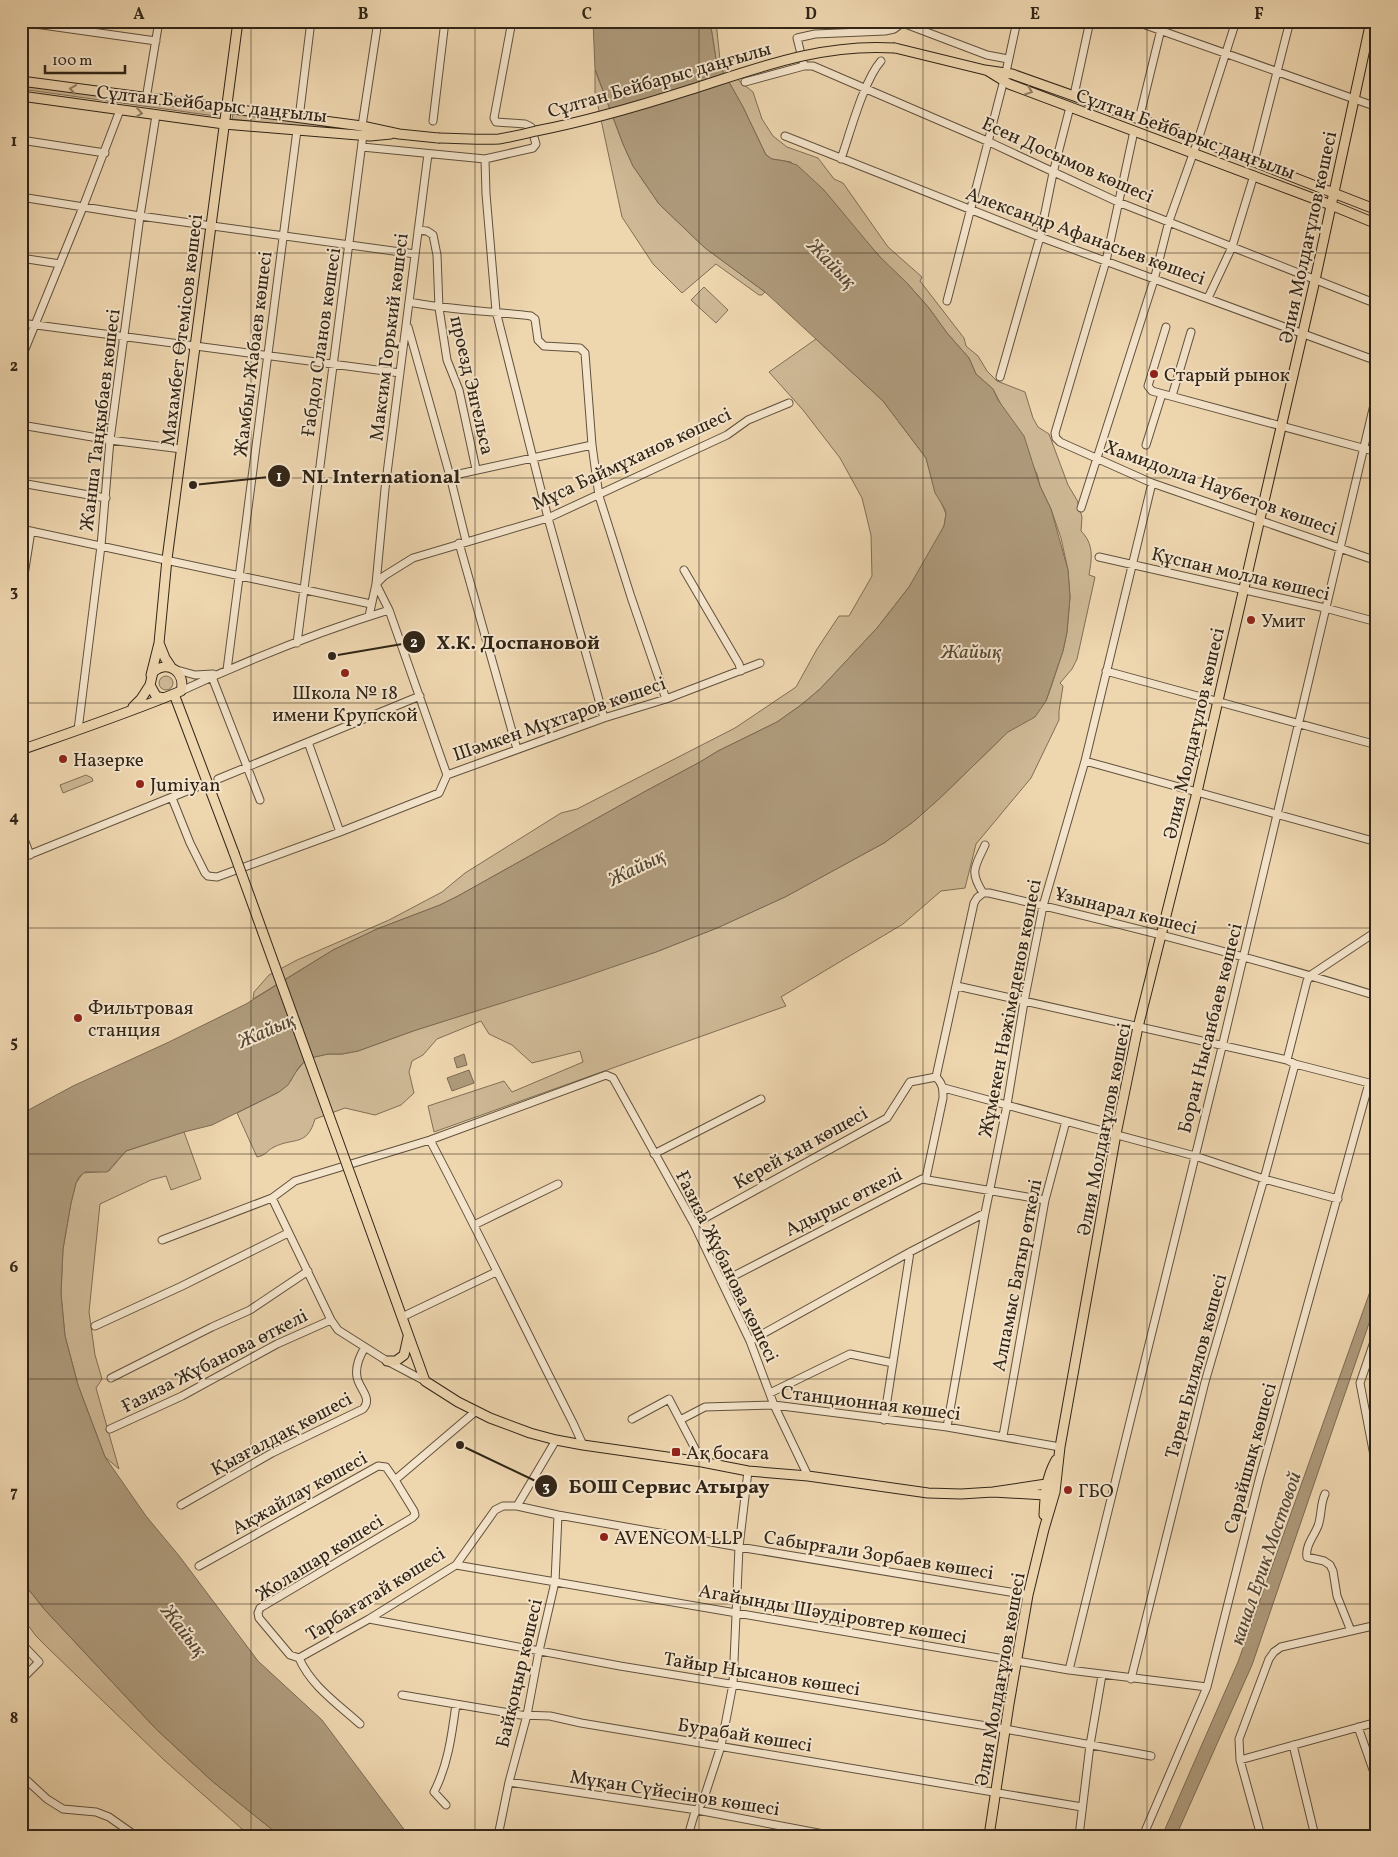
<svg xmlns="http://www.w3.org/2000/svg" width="1398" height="1857" font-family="Vollkorn,serif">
<rect width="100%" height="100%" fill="#eed6af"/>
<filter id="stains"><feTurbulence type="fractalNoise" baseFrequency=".004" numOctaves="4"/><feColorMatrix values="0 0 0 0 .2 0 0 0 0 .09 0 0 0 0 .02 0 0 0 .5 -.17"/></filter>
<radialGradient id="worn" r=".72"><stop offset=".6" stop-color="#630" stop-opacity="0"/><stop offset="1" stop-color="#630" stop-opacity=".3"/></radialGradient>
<!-- green -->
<path fill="#ceb895" stroke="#806e56" d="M 710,21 L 716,21 L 720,60 L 736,78 L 753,92 L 762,119 L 773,136 L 787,147 L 818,158 L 834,179 L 843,183 L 888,247 L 922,277 L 920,281 L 964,338 L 966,346 L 978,356 L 987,371 L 997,381 L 1025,392 L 1033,418 L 1038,427 L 1049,434 L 1068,485 L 1077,500 L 1082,517 L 1081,531 C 1094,544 1092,558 1089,575 L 1095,577 L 1077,659 L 1072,669 L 1060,683 L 1063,686 L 1059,711 L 1059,720 L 1031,778 L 976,844 L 965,888 L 941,891 L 903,924 L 781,997 L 786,1006 L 434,1132 L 428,1106 L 504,1081 L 512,1092 L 583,1062 L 580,1051 L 532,1063 L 512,1045 L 489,1034 L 481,1021 L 437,1039 L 423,1055 L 412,1061 L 409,1072 L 414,1093 L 401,1105 L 375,1115 L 345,1108 L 315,1119 C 307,1147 294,1137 274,1147 C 266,1151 267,1155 257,1157 L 237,1113 L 279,1092 L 290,1082 L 295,1073 L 305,1061 L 310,1058 L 328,1054 L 342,1054 L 358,1051 L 413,1031 L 656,952 L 717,928 L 785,897 L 884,843 L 913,822 L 939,799 L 1008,732 L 1046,701 L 1050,690 L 1063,651 L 1067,632 L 1070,597 L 1068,570 L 1061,538 L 1051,509 L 1040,486 L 1037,474 L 993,389 L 976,374 L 969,358 L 947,333 L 929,308 L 906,282 L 890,268 L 857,231 L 791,162 L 772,159 L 766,155 L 743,107 L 716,59 Z
M 595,70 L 623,144 L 633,166 L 659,204 L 705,248 L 765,292 L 762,295 L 759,295 L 716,264 L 682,293 L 653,264 L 622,217 L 595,92 Z
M 21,84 L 215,111 L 215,116 L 21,89 Z
M 233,114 L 326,124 L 325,130 L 232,119 Z
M 704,287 L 728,310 L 716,323 L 691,300 Z
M 816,339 L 883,401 L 926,458 L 933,483 L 946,514 L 944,526 L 924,564 L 909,587 L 877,628 L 820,689 L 801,705 L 777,722 L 718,751 L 700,762 L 644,792 L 458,896 L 440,905 L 377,929 L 333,950 L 253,999 L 254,992 L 269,975 L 297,960 L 389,920 L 442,892 L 465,873 L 561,813 L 577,809 L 735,728 L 796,687 L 817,649 L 839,616 L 849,616 L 872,576 L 871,535 L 862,498 L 840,458 L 803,410 L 769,372 Z
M159 683a7 7 0 1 1 14 0a7 7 0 1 1-14 0Z
M 86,775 L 92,778 L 93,781 L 63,793 L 60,785 Z
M 184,1132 L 201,1179 L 171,1190 L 166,1176 L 151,1180 L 100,1204 L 89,1312 L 95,1355 L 102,1379 L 96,1388 L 119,1469 L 105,1457 L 78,1385 L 65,1336 L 61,1294 L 63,1249 L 71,1203 L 76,1183 L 83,1173 L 109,1171 L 126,1151 Z
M 21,1580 L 45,1610 L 156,1729 L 212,1781 L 280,1836 L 250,1836 L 164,1760 L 49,1649 L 36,1636 L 21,1616 Z"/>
<!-- water -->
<path fill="#ae9a7b" stroke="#7c6b53" d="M 593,21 L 710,21 L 716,59 L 743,107 L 766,155 L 772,159 L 785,161 L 797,165 L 824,190 L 879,256 L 906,282 L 929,308 L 947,333 L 969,358 L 976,374 L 993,389 L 998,400 L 1024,436 L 1040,486 L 1051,509 L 1068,570 L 1070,597 L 1067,632 L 1063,651 L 1046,701 L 1035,717 L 1008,732 L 939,799 L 913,822 L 884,843 L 785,897 L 717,928 L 656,952 L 575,980 L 413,1031 L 358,1051 L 342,1054 L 328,1054 L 310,1058 L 305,1061 L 299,1067 L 288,1085 L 279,1092 L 212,1125 L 184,1132 L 126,1151 L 107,1172 L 85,1172 L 79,1177 L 76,1183 L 71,1203 L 63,1249 L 61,1294 L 65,1336 L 78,1385 L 105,1457 L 146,1516 L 180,1557 L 258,1661 L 322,1720 L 409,1836 L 280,1836 L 212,1781 L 156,1729 L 45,1610 L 21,1580 L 21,1114 L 73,1086 L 169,1042 L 246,1004 L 333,950 L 377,929 L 440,905 L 458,896 L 644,792 L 700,762 L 718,751 L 777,722 L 801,705 L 820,689 L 877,628 L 909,587 L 944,526 L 946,514 L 945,509 L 935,493 L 926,458 L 883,401 L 765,292 L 705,248 L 659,204 L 633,166 L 623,144 L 595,69 Z
M 464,1054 L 467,1065 L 457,1068 L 454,1058 Z
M 469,1070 L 474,1083 L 452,1091 L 447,1078 Z
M 1377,1272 L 1377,1300 L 1252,1665 L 1176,1836 L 1162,1836 L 1238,1662 Z"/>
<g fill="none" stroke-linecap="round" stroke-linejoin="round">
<!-- minor casing -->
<g stroke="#60513d" stroke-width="9">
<path id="minor" d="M 512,21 L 494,118 L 496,122 L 525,124 L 531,127 L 536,144 L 533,148 L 485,159 L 486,194 L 496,311 L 548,518 L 604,718
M 1134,21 L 1377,107
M 21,22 L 156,41
M 900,22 L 987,55 L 1008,59
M 804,66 L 797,38 L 815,34 L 885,31 L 894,29 L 905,21
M 745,82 L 804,66 L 813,66 L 987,141 L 1118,202 L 1377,304
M 1074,95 L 1090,21
M 146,99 L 159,21
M 299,118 L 311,21
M 1139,119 L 1163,21
M 433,121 L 445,21
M 362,126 L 378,21
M 1134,131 L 1106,261 L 1055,433 L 1056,438 L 1060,442 L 1152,483 L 1377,561
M 785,136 L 1040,237 L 1377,361
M 21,140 L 105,153
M 362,147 L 485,159
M 841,159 C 850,133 864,80 881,61
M 1254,162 L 1290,21
M 21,197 L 140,216 L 415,254
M 418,230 L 427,231 L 433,235 L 437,255 L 439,308 L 447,360 L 459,390 L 476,469
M 21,258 L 60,264
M 1208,298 L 1232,247 L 1254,175
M 947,301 L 1006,72 L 1017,21
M 409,302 C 449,310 490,311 531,316 L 535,319 L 538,340 L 544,346 L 580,348 L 585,353 L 592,445 L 599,496 L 631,597 L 666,699
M 21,323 L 400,373
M 408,327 L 450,476 L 466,541
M 1166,327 L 1148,386 L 1152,391 L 1377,452
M 21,359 L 83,207 L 120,110
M 1000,377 L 1040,237 L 1053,173 L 1070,107
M 1172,396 L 1191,332
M 21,425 L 110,440 L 182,449
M 1146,445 L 1162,394
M 450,476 L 592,445
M 21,483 L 106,498
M 1081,508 L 1154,280 L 1169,221 L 1198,140 L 1236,21
M 21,529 L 371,604
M 459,543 L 517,749
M 1099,557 L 1325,608 L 1377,622
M 684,570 L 739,664 L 741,671
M 21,594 L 31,531
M 369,616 L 376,584 L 385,489 L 428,154
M 297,643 L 363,135
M 177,670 L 195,675 L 213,674
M 227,670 L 297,130
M 1106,671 L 1377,745
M 212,677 L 260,800
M 181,691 C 248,660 318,632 389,610
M 78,730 L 101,546 L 110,440 L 140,216 L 156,115
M 308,742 L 340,832
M 1085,761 L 1377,842
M 447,775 L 389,610 L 376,584 L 384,576 L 413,558 L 548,518 L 727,435 L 748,420 L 789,403
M 218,779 L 420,696
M 172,798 L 190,843 L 205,873 L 208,876 L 217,877 L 340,832 L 439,793 L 447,775 L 604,718 L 666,699 L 760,663
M 21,831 L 30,855
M 21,858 L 197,787
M 983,893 L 989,893 C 1119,923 1249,956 1377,996
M 957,986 L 1287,1060 L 1295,1064 L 1377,1085
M 1287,1060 L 1307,981 L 1311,975 L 1377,931
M 944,1088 L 1195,1156 L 1264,1179 L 1338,1199
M 430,1140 C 479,1233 525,1329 573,1423 L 583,1445
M 654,1154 L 761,1099
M 926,1178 L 943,1098 C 943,1089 943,1084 936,1077 L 974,903 L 977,898 L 983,893 C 969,871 975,867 985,845
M 272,1198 L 331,1320 L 338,1330 L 387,1361 L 425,1381
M 694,1224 L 887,1118 L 910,1082 L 936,1077
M 474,1225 L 558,1184
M 162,1240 L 272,1198 L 295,1181 L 430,1140 L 606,1075 L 613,1078 L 694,1224 L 750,1341 L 774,1405 L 808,1476
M 722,1282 L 922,1179 L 1045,1200
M 402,1317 L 496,1272
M 95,1326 L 182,1286 L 288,1233
M 1377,1333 L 1360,1383 L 1377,1471
M 750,1341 L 910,1252 L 985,1213
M 111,1378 L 212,1327 L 250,1310 L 308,1271
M 770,1393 L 850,1354 L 893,1363
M 632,1419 L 669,1399 L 702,1462
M 680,1420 L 705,1407 L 774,1405 L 947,1427 L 1060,1447
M 884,1420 L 910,1252
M 947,1427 L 985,1213 L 1007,1105 L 1024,1002 L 1043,906 L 1085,761 L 1152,483
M 110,1429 L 182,1396 L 277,1344 L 331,1320
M 1003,1436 L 1045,1200 L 1066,1121
M 1325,1494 C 1320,1504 1322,1515 1318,1526 C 1314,1536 1305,1546 1307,1557 L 1324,1561 L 1330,1565 L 1333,1571 L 1337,1596 L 1351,1631
M 181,1505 L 272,1453 L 363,1409 C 373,1398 359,1389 357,1377 C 355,1366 360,1356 365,1347
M 517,1506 L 558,1515 L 739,1547 L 1028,1595
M 456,1565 L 1069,1670 L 1207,1687
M 199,1566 L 378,1466 L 386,1467 L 395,1480 L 476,1411
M 369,1619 L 620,1666 L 1005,1729 L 1151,1756
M 21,1643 L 39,1662 L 21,1680
M 299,1658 L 369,1619 L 456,1565 L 495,1510 L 503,1506 L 517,1506 L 556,1440
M 299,1658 L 290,1655 L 259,1618 L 258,1613 L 260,1608 L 412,1518 L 415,1515 L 414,1511 L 395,1480
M 299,1658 C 311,1686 338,1704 360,1724
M 1069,1670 L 1222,1047 L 1377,392
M 1131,1679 L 1205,1382 L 1264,1179 L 1295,1064
M 402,1695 L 521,1715 L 550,1716 L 581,1723 L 1082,1807
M 1358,1727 L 1377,1781
M 1293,1745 L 1315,1836
M 1240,1760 L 1377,1722
M 21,1775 L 47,1799 L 63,1809 L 96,1812 L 109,1817 L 136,1836
M 509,1782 L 697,1810 L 834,1836
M 446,1805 L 434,1792 C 448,1765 452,1734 456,1704
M 498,1836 L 509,1782 L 527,1715 L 539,1651 L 555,1582 L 558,1515
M 688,1836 L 694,1815 L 703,1801 L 721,1746 L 733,1684 L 739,1547 L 748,1471
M 1079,1836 L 1090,1745 L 1102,1675
M 1143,1836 L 1207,1687 L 1259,1480 L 1369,1083
M 1261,1836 L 1240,1760 L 1239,1739 L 1269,1659 L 1274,1652 L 1281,1647 L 1377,1625"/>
</g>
<!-- major casing -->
<g stroke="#312517" stroke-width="11">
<path id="major" d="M 895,48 L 985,70 L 1012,74 L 1198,140 L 1377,210
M 988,71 L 1009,84 L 1331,205 L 1377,224
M 21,81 L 362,126 L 399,134 L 438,138
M 21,96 L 224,124 L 370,136 L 391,134
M 159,643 L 165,658 L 171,667
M 151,675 L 159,643 L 167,559 L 238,21
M 174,694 L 234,853
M 133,707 L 141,699 L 150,685
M 21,750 C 75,731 128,713 181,691 C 186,673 169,659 153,672 L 150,685 L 156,696 L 164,698
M 356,1190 L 425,1381 L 458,1402 L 490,1418 L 530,1433 L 556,1440 L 583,1445 L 702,1462 L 748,1471 L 808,1476 L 928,1493 L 961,1494 L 993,1492 L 1046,1484 L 1052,1486 L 1055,1492 L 1051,1495 L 1045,1495 L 993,1492
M 387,1361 L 396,1361 L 404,1355 L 408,1337
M 1044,1515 C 1045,1494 1046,1478 1056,1460
M 989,1836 L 1009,1704 L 1028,1595 L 1044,1529 L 1055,1492 L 1060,1447 L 1116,1134 L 1138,1027 L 1197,792 L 1315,280 L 1371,21"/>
</g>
<!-- minor -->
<use href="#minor" stroke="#f4e4cb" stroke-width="7"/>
<!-- major -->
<use href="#major" stroke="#eed6af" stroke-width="9"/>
<!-- major-bridge casing -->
<g stroke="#312517" stroke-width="11" stroke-linecap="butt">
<path id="major-bridge" d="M 438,138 C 458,138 479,140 499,139 C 511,137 524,134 536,131 C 588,121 639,106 689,90 C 758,68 821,43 895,48
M 234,853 L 356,1190"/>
</g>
<!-- major-bridge -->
<use href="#major-bridge" stroke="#eed6af" stroke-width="9"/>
</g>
<!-- one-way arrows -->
<defs><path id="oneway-chevron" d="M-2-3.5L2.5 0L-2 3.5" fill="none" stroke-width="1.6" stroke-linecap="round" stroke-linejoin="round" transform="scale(1.25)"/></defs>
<g stroke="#907e63">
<use href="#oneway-chevron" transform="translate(73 89) rotate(-172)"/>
<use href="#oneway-chevron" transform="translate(1029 91) rotate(21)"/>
<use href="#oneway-chevron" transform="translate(139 113) rotate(8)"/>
</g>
<!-- grid -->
<path fill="none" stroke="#312517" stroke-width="1" stroke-opacity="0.55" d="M 251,21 L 251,1836M 475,21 L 475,1836M 699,21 L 699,1836M 923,21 L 923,1836M 1147,21 L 1147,1836M 21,253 L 1377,253M 21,478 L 1377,478M 21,703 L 1377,703M 21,928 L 1377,928M 21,1154 L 1377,1154M 21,1379 L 1377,1379M 21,1604 L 1377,1604"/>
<!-- markers -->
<g fill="#8f2418" stroke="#f4e4cb" stroke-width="2">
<circle cx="1154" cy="374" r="5"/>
<circle cx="1251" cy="620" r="5"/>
<circle cx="345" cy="673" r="5"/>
<circle cx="63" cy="759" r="5"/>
<circle cx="140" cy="784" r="5"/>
<circle cx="78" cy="1018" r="5"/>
<rect x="671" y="1447" width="10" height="10" rx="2.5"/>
<circle cx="1068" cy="1490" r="5"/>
<circle cx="604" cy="1537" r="5"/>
</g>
<g text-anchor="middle" stroke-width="4" stroke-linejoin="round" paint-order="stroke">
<!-- street labels -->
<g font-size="19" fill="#312517" stroke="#f4e4cb">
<text transform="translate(659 79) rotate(-16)" y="7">Сұлтан Бейбарыс даңғылы</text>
<text transform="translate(212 103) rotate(6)" y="7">Сұлтан Бейбарыс даңғылы</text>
<text transform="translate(1186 133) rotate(20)" y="7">Сұлтан Бейбарыс даңғылы</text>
<text transform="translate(1068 159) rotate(24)" y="7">Есен Досымов көшесі</text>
<text transform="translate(1086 235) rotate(20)" y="7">Александр Афанасьев көшесі</text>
<text transform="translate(1307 237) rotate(-78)" y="7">Әлия Молдағұлов көшесі</text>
<text transform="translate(181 330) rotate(-83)" y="7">Махамбет Өтемісов көшесі</text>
<text transform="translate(388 337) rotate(-83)" y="7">Максим Горький көшесі</text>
<text transform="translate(320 342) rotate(-82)" y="7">Ғабдол Сланов көшесі</text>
<text transform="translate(252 354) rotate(-83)" y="7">Жамбыл Жабаев көшесі</text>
<text transform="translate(473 385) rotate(77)" y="7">проезд Энгельса</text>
<text transform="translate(99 420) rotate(-83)" y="7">Жанша Таңқыбаев көшесі</text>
<text transform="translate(631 458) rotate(-25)" y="7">Мұса Баймұханов көшесі</text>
<text transform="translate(1221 487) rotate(20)" y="7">Хамидолла Наубетов көшесі</text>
<text transform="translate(1241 573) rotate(13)" y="7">Құспан молла көшесі</text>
<text transform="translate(559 718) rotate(-19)" y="7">Шәмкен Мұхтаров көшесі</text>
<text transform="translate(1193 733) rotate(-77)" y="7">Әлия Молдағұлов көшесі</text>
<text transform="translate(1126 910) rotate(14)" y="7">Ұзынарал көшесі</text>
<text transform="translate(1009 1008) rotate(-79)" y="7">Жұмекен Нәжімеденов көшесі</text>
<text transform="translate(1209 1028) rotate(-76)" y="7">Боран Нысанбаев көшесі</text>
<text transform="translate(1103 1129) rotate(-79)" y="7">Әлия Молдағұлов көшесі</text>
<text transform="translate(800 1147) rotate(-29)" y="7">Керей хан көшесі</text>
<text transform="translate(843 1201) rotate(-27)" y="7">Адырыс өткелі</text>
<text transform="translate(728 1266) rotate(64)" y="7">Ғазиза Жұбанова көшесі</text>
<text transform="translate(1016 1275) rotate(-79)" y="7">Алпамыс Батыр өткелі</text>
<text transform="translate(214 1360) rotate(-27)" y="7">Ғазиза Жұбанова өткелі</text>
<text transform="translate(1195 1366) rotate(-75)" y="7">Тарен Билялов көшесі</text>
<text transform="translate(871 1402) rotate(7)" y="7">Станционная көшесі</text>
<text transform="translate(281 1433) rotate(-28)" y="7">Қызғалдақ көшесі</text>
<text transform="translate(1249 1458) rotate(-75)" y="7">Сарайшық көшесі</text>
<text transform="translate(299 1492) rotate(-29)" y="7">Ақжайлау көшесі</text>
<text transform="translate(879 1554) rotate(9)" y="7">Сабырғали Зорбаев көшесі</text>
<text transform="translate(319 1557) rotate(-32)" y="7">Жолашар көшесi</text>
<text transform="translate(375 1593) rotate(-32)" y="7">Тарбағатай көшесi</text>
<text transform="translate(833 1613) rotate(10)" y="7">Агайынды Шәудіровтер көшесi</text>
<text transform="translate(518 1673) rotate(-77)" y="7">Байқоңыр көшесi</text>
<text transform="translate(762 1673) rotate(9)" y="7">Тайыр Нысанов көшесi</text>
<text transform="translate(999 1679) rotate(-80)" y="7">Әлия Молдағұлов көшесі</text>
<text transform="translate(745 1734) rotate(9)" y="7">Бурабай көшесi</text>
<text transform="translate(675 1792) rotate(9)" y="7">Мұқан Сүйесінов көшесі</text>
</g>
<!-- poi labels -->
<g font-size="19" fill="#312517" stroke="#f4e4cb" text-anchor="start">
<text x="1164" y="381">Старый рынок</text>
<text x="1261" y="627">Умит</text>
<text x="345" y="699" text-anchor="middle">Школа № 18<tspan x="345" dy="22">имени Крупской</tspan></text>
<text x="73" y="766">Назерке</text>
<text x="150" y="791">Jumiyan</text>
<text x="88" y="1014">Фильтровая<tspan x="88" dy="22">станция</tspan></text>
<text x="686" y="1459">Ақ босаға</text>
<text x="1078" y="1497">ГБО</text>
<text x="614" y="1544">AVENCOM LLP</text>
</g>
<!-- water labels -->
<g font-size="20" font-style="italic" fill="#564835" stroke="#f4e4cb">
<text transform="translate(832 263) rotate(46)" y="7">Жайық</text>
<text x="971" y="658">Жайық</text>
<text transform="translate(636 867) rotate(-26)" y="7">Жайық</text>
<text transform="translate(266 1030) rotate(-23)" y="7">Жайық</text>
<text transform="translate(1265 1558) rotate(-71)" y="7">канал Ерик Мостовой</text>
<text transform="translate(184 1630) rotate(52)" y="7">Жайық</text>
</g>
</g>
<!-- callouts -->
<path fill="none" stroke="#312517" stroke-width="2" d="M193 485L279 476M332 656L414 642M460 1445L546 1486"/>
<g fill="#312517" stroke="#f4e4cb" stroke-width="2">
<circle cx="193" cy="485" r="5"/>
<circle cx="332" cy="656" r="5"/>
<circle cx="460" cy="1445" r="5"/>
<circle cx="279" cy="476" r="12"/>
<circle cx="414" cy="642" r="12"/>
<circle cx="546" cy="1486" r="12"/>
</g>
<g font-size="15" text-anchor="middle" font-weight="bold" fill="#fff">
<text x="279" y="481">1</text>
<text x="414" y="647">2</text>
<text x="546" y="1491">3</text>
</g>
<g font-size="20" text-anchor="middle" font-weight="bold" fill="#312517" stroke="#f4e4cb" stroke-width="4" stroke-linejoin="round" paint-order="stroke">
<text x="381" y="483">NL International</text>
<text x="518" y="649">Х.К. Доспановой</text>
<text x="669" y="1493">БОШ Сервис Атырау</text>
</g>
<!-- margin -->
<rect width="1398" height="1857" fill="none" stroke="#eed6af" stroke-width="55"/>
<!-- scale -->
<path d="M45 65v8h80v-8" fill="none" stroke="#312517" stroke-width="2.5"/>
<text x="52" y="65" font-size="15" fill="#312517" stroke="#f4e4cb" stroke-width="4" paint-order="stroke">100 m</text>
<rect x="28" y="28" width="1342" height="1802" fill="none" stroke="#312517" stroke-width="2"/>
<g font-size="16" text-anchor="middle" font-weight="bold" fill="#312517">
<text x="139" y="19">A</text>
<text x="363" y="19">B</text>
<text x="587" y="19">C</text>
<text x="811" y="19">D</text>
<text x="1035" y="19">E</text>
<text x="1259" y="19">F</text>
<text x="14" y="146">1</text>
<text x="14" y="371">2</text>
<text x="14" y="596">3</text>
<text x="14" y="822">4</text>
<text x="14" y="1047">5</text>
<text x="14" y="1272">6</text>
<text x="14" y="1497">7</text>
<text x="14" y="1723">8</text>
</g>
<rect width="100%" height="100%" filter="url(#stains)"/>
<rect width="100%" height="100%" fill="url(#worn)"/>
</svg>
